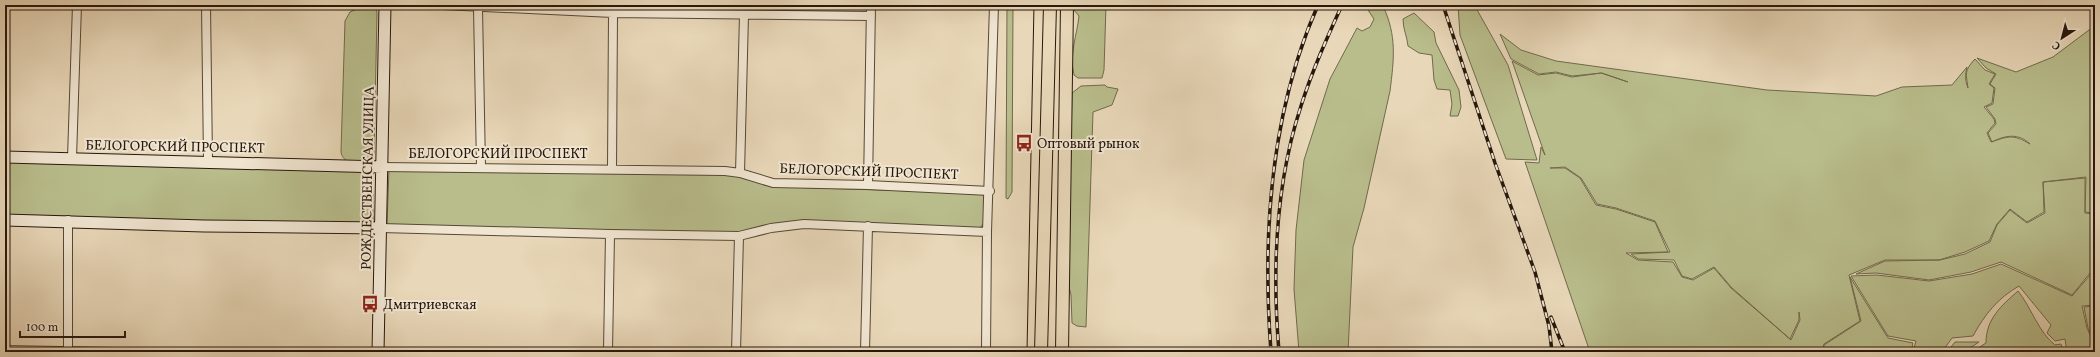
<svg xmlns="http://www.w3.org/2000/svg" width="2100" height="357" font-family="Vollkorn,serif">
<rect width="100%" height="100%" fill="#e8d7b8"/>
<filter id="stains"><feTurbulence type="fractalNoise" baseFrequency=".005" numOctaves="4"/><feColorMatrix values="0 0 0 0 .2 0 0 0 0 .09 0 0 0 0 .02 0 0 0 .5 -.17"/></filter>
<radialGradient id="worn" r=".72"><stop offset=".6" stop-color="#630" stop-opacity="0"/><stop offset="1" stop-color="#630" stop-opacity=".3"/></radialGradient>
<!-- green -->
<path fill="#b9bd8c" stroke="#706a4c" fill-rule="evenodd" d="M 1007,5 L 1013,5 L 1012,192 L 1008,199 L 1006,198 Z
M 1074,5 L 1106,5 L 1104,70 L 1102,78 L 1078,78 L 1074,75 C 1069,54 1077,35 1079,16 L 1074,10 Z
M 1368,5 L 1383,6 C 1397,36 1394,59 1390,91 L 1364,208 L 1353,247 L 1348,352 L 1299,352 L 1294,289 L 1296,230 L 1304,160 L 1330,79 L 1357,28 L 1362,31 L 1370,27 L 1374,19 L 1368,10 Z
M 1458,5 L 1471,5 L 1476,8 L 1508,65 L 1537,160 L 1506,159 L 1460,35 Z
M 361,7 L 376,9 L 377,13 L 374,154 L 368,161 C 358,162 343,165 341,152 L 345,21 L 350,12 Z
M 1414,13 L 1434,32 L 1436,43 L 1459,90 L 1461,107 L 1458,116 L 1450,116 L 1452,104 L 1450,90 L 1437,89 L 1434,80 L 1432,55 L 1419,53 L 1408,46 C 1407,36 1403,29 1403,19 Z
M 2095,21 L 2095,135 L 2092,135 L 2095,135 L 2095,213 L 2085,212 L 2086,177 L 2043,182 L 2044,212 L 2027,222 L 2010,209 L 1997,224 L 1989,241 L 1965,252 L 1939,260 L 1885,260 L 1849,275 L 1860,321 L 1824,344 L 1822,352 L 1590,352 L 1525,162 L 1539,163 L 1541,147 L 1545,155 L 1512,61 L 1538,75 L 1556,73 L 1572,77 L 1601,73 L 1628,82 L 1602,73 L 1572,76 L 1556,72 L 1539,74 L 1511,59 L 1500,34 L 1521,50 L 1556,61 L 1767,90 L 1876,96 L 1902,87 L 1952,85 L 1967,67 C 1965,76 1965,80 1968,88 C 1966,73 1964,71 1975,59 L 1985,70 L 1995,74 L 1989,84 L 1994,88 L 1992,103 L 1984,107 L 1994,119 L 1995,123 L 1987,133 L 1991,142 C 2009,136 2013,134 2030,144 C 2019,133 2005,135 1992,142 L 1988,133 L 1996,124 L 1995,119 L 1986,107 L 1993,104 L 1995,88 L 1990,84 L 1996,74 L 1986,68 L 1977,58 L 2016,72 L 2053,57 L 2093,27 ZM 1565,167 L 1581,178 L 1597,204 L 1616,208 L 1655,221 L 1670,252 L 1631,254 L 1638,259 L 1674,260 L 1682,276 L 1692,279 L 1714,267 L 1732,288 L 1790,339 L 1799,320 L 1799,312 L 1800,320 L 1791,340 L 1731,288 L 1714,268 L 1693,280 L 1682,277 L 1673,262 L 1638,260 L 1626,253 L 1668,252 L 1655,222 L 1616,209 L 1596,205 L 1580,178 L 1565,168 L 1550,168 Z
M 1105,85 L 1107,87 L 1118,89 L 1112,105 L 1093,112 L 1086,327 L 1077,326 L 1072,323 L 1071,295 L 1068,283 L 1072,93 L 1081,86 Z
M 5,161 L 373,169 L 373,224 L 5,217 Z
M 389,169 L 729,173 L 783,187 L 977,193 L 983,195 L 986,200 L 985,220 L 981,227 L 975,229 L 797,222 L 736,233 L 387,225 Z
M 2085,178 L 2085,213 L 2095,214 L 2095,272 L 2090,273 L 2072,295 L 2001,262 L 1971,272 L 1929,280 L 1876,273 L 1856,274 L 1885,261 L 1940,260 L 1965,254 L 1990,242 L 1997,225 L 2010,210 L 2027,223 L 2045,213 L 2043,182 Z
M 2001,264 L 2072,296 L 2091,274 L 2095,273 L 2095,305 L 2082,306 L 2087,328 L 2095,346 L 2095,352 L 2067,352 L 2065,339 L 2055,341 L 2047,333 L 2051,325 L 2019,286 C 1998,298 1985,314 1973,336 L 1952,338 L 1942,352 L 1913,352 L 1916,341 L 1888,336 L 1851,276 L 1877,275 L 1929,281 L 1972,274 Z
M 1850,277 L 1888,338 L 1913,343 L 1911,352 L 1823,352 L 1824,345 L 1861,321 Z
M 2018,291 C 2031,307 2039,333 2055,345 L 2061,344 L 2064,352 L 1972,352 L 1986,343 C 1986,319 2001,306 2018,291 Z
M 2095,306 L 2095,344 L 2088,328 L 2084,307 Z
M 1955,342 L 1979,342 L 1964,352 L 1947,352 Z"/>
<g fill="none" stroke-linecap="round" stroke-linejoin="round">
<!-- street casing -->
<g stroke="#574837" stroke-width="10">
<path id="street" d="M 206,5 L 208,161
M 442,5 L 613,13 L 871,16
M 478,8 L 481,167
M 72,158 L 77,5
M 382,167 L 725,171 L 740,173 L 773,183 L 868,185 L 990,191
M 612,168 L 613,13
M 740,173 L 744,15
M 868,185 L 871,5
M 381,228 L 610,234 L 739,236 L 771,228 L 804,224 L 987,232
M 5,350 L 113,352
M 68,352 L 68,220
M 608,352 L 610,234
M 736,352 L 739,236
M 865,352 L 868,226
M 986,352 L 987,232 L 994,5"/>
</g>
<!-- secondary casing -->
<g stroke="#27180c" stroke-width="13">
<path id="secondary" d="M 5,157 L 382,167
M 5,220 L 204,226 L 381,228
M 378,352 L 385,5"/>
</g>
<!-- primary casing -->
<g stroke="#27180c" stroke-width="14">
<path id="primary" d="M 1041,352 L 1050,5
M 1062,352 L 1067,5"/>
</g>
<!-- street -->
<use href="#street" stroke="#f0e5d1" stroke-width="8"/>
<!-- secondary -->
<use href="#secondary" stroke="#f0e5d1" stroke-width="11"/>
<!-- primary -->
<use href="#primary" stroke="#e8d7b8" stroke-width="12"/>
<!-- tram -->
<path stroke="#27180c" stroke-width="1" d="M 1027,352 L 1034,5"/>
<!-- rail casing -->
<g stroke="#27180c" stroke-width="3.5">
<path id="rail" d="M 1443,5 L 1495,163 L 1535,272 L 1549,326 L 1552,352
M 1551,317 L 1565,352
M 1271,352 C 1262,235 1270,113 1318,5
M 1279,352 C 1272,270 1275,185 1301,106 C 1312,71 1327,38 1342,5"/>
</g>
<!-- rail -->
<use href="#rail" stroke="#f0e5d1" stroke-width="2" stroke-dasharray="6" stroke-linecap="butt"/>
</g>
<!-- icons -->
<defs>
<g id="bus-bare" transform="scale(1.38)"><path d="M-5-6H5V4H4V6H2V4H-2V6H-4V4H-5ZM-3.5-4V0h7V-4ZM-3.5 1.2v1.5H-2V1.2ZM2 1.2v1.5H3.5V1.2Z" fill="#8f2418" stroke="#f0e5d1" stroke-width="2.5" paint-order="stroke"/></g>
</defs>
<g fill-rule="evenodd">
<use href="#bus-bare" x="1024" y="143"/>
<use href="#bus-bare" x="370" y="304"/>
</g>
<g text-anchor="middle" stroke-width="4" stroke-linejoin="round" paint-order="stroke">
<!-- poi labels -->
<g font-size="14" fill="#27180c" stroke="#f0e5d1" text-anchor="start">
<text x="1037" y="148">Оптовый рынок</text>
<text x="383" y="309">Дмитриевская</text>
</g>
<!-- street labels -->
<g font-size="14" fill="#27180c" stroke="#f0e5d1">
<text transform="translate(175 146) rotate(1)" y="5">БЕЛОГОРСКИЙ ПРОСПЕКТ</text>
<text x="498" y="158">БЕЛОГОРСКИЙ ПРОСПЕКТ</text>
<text transform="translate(869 171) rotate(2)" y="5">БЕЛОГОРСКИЙ ПРОСПЕКТ</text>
<text transform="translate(367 178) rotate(-89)" y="5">РОЖДЕСТВЕНСКАЯ УЛИЦА</text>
</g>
</g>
<!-- margin -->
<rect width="2100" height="357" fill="none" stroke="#e8d7b8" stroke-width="20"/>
<rect x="6" y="6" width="2088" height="345" fill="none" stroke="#27180c" stroke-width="2"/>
<rect x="10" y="10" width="2080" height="337" fill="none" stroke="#27180c"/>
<!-- north arrow -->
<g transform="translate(2062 38) rotate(216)" stroke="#f0e5d1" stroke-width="3" paint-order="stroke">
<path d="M0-3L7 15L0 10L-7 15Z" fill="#27180c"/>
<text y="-6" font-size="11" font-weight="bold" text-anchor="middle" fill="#27180c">С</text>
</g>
<!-- scale -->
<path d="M20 331v6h105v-6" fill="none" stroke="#27180c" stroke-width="2"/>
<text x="26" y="331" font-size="12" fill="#27180c" stroke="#f0e5d1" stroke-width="3" paint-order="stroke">100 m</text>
<rect width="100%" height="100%" filter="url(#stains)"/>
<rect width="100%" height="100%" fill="url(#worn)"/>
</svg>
